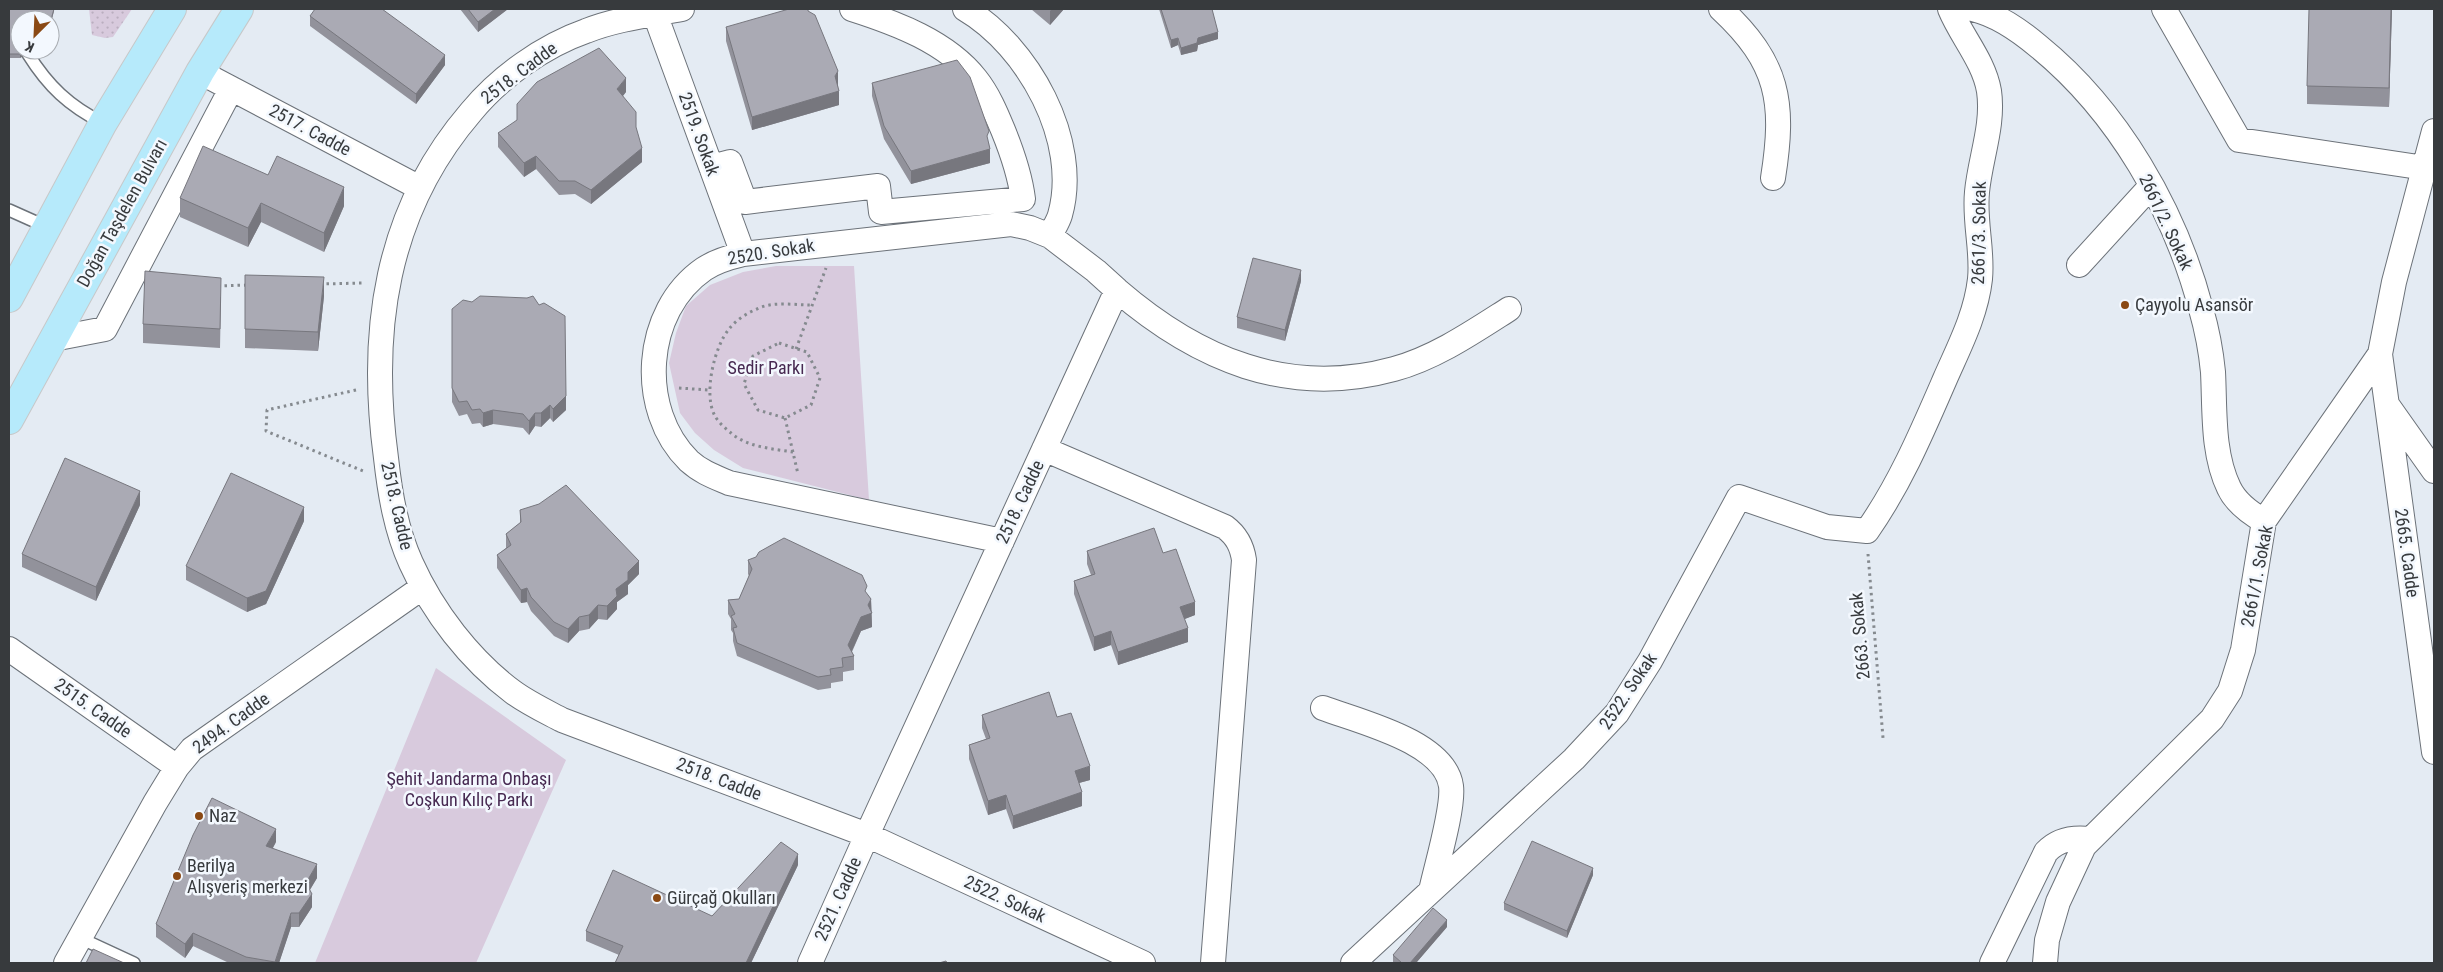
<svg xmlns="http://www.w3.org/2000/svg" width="2443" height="972" font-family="'Roboto Condensed',sans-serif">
<defs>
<pattern id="grass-dots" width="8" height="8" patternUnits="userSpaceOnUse" patternTransform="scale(1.25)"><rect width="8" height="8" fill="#d8cadd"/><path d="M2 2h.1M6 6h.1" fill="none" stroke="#baaebf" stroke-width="1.8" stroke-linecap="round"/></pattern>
</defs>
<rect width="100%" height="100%" fill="#e4ebf3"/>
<!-- grass -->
<path fill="url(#grass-dots)" d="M 89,9 L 132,9 L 113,37 L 105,38 L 92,35 Z"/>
<!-- park -->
<path fill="#d8cadd" d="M 776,266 L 854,266 L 869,500 L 743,468 L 714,450 L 695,433 L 680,413 L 669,363 L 676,333 L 686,306 L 710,285 L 743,272 Z
M 436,668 L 566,760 L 476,963 L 315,963 Z"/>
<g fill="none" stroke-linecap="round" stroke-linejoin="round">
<!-- service casing -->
<g stroke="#6c7279" stroke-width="14">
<path id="service" d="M 28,54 C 48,86 69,106 103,123
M 9,210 L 47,227
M 80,938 L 134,963"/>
</g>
<!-- minor casing -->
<g stroke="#6c7279" stroke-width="26">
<path id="minor" d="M 682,9 C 650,15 616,19 586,31 C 543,46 500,77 471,112 C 385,212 369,332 386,458 C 390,494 396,530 411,563 C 433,612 470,660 513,692 C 528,703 545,711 562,720 L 867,835 L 1143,963
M 1721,9 C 1779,63 1785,102 1773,178
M 1973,9 C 1998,15 2019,30 2038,46 C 2118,111 2175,210 2201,309 C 2207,330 2211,351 2213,372 C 2215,410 2212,453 2229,488 C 2236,503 2250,513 2264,521
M 2164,9 L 2239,140 L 2425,168
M 655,14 L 743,254
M 200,72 L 420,188
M 711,167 L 730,162 L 745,202 L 878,186 L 881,212 L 1023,199 C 1020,175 1012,152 1003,130 C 996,113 988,94 976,79 C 947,42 896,23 852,9
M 2079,265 L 2151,186
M 1117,290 C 1197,359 1288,398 1394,369 C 1435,358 1473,332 1509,309
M 53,339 L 105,329 L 231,89
M 2380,354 L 2434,752
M 2388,406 L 2434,471
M 1044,449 L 1225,527 C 1237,536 1242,546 1244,560 L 1213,963
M 1002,541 L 729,483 C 715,477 701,472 689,461 C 637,410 643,311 704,269 C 716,261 730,257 743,254 L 1011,224 L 1030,228 L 1050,236
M 9,649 L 177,767
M 1323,708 C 1361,722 1445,742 1451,786 C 1454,808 1436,867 1431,891
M 66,963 L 155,803 L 177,767 L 192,749 L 423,587
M 810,963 L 867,835 L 1117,290 L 1096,271 L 1050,236 C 1053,229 1058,222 1060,215 C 1081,141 1028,46 965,9
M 1353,963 L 1574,759 L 1617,713 L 1650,661 L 1739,497 L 1827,527 L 1867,531 C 1900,484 1922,432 1945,379 C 1959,347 1976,315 1980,279 C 1983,250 1974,222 1977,192 C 1980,159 1994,125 1989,91 C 1984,61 1961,36 1950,9
M 1992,963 L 2046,852 C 2058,839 2073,837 2090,839
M 2045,963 L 2047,940 L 2058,902 L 2084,846 L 2212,719 L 2230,691 L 2243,650 L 2264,521 L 2380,354 L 2394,282 L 2434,131"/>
</g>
<!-- primary casing -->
<g stroke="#c7c8c9" stroke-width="30">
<path id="primary" d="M 9,298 L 103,123 L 172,9
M 9,420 L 200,72 L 239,9"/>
</g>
<!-- path -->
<path stroke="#858a8f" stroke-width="3" stroke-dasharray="2.5 4" stroke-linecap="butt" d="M 320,284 L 364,283
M 218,286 L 249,285
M 779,343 L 807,352 L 820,378 L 811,405 L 785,418 L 758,410 L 744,384 L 753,356 Z
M 796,349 L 826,268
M 679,388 L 708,390
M 356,390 L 267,410 L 266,431 L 363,471
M 785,418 L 798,474
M 793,452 C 773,449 747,447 731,433 C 726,429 718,422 715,416 C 703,395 714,347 729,329 C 736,320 747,313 757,309 C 773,301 793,305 810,305
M 1868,554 L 1883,738"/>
<!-- service -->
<use href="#service" stroke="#fff" stroke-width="11"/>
<!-- minor -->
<use href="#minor" stroke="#fff" stroke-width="24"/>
<!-- primary -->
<use href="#primary" stroke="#b6eafb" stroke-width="28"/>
</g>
<!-- wall -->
<path fill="#92929b" d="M 9,9 L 54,9 L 54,11 L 20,58 L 9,58 Z
M 460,9 L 508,9 L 478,32 Z
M 1031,9 L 1064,9 L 1050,25 Z
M 1159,9 L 1212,9 L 1218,39 L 1198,45 L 1197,51 L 1181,55 L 1178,45 L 1171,48 Z
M 2392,9 L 2389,107 L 2307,104 L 2307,86 Z
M 310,16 L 445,65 L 416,104 L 310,26 Z
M 726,27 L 838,85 L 839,105 L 752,130 L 726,41 Z
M 872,83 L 989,143 L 990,163 L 911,184 L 884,139 L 872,96 Z
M 626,92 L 623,96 L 636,129 L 642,162 L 591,204 L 575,194 L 559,195 L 536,169 L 524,177 L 498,147 L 498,133 Z
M 268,175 L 344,206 L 324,252 L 261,222 L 248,247 L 180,217 L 180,198 Z
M 245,275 L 324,296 L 318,351 L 245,348 Z
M 1301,281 L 1285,341 L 1237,328 L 1237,317 Z
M 221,297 L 220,348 L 143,343 L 143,324 Z
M 452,309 L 566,410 L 553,422 L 550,418 L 541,427 L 535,426 L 529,435 L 523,428 L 493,424 L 483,427 L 480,423 L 472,424 L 467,414 L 459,416 L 452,402 Z
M 140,505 L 96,601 L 22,567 L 22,554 Z
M 520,510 L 639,574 L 628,585 L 628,594 L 617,602 L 617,609 L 607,620 L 598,619 L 589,629 L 579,631 L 568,643 L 554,636 L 531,611 L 527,602 L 521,603 L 497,568 L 497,555 L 506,548 L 506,534 L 520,523 Z
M 304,521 L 266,604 L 247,612 L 186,580 L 186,566 Z
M 1087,551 L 1163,553 L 1195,615 L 1184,619 L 1188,642 L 1118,665 L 1111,645 L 1094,651 L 1074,594 L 1074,581 L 1091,575 L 1087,564 Z
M 748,560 L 867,594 L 871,599 L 872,627 L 861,631 L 852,652 L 854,656 L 854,670 L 843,672 L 843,681 L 831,683 L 831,688 L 818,690 L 737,656 L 733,641 L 733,633 L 731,630 L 731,619 L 728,614 L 728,600 L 739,599 L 749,576 L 748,574 Z
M 982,715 L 1057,717 L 1090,780 L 1079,783 L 1082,806 L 1013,829 L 1006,809 L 988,815 L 969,759 L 969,745 L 986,739 L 982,728 Z
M 276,842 L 273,848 L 317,878 L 310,890 L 312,907 L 299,927 L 291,927 L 279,963 L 229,963 L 193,946 L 185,958 L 156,937 L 156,924 Z
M 798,865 L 751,963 L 615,963 L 619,955 L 586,941 L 586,931 L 712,916 Z
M 1593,875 L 1567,938 L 1504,910 L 1504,903 Z
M 1447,927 L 1416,963 L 1393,963 L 1393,955 Z"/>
<!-- shaded-wall -->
<path fill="#77777e" d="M 54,9 L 54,11 L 50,27 L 50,23 Z
M 495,9 L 508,9 L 478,32 L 478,22 Z
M 1052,9 L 1064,9 L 1050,25 L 1050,11 Z
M 2391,9 L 2392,9 L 2389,107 L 2389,88 Z
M 1218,32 L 1218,39 L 1198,45 L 1197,51 L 1181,55 L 1181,48 L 1198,38 Z
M 1178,38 L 1178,45 L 1171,48 L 1171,40 Z
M 28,50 L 36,50 L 20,58 L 20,54 Z
M 445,55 L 445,65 L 416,104 L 416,94 Z
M 838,71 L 838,85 L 835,90 L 835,76 Z
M 626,78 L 626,92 L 617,103 L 617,89 Z
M 839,91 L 839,105 L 752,130 L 752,117 Z
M 642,148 L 642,162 L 591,204 L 591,190 Z
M 990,149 L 990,163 L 911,184 L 911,171 Z
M 536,156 L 536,169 L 524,177 L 524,163 Z
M 344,187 L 344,206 L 324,252 L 324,233 Z
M 261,203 L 261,222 L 248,247 L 248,228 Z
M 1301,270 L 1301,281 L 1285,341 L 1285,330 Z
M 324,277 L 324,296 L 318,351 L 318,332 Z
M 566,396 L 566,410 L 553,422 L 553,409 Z
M 550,405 L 550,418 L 541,427 L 541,413 Z
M 493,410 L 493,424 L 483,427 L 483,413 Z
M 535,413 L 535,426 L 529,435 L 529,421 Z
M 140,491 L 140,505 L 96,601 L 96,587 Z
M 304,507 L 304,521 L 266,604 L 247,612 L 247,598 Z
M 639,561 L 639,574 L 628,585 L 628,594 L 617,602 L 617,609 L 607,620 L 607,606 L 616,589 L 628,572 Z
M 527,588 L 527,602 L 521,603 L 521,590 Z
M 871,599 L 872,627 L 861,631 L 849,657 L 848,645 L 861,617 Z
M 1195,602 L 1195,615 L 1180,621 L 1180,607 Z
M 598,605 L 598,619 L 589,629 L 589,615 Z
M 579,617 L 579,631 L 568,643 L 568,629 Z
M 1188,628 L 1188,642 L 1118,665 L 1118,652 Z
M 1111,631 L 1111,645 L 1094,651 L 1094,637 Z
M 1090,766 L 1090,780 L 1075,784 L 1075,771 Z
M 1082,792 L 1082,806 L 1013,829 L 1013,816 Z
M 1006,795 L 1006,809 L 988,815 L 988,801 Z
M 276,829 L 276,842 L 266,859 L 266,846 Z
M 798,854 L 798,865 L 751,963 L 746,963 Z
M 317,864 L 317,878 L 306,896 L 306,883 Z
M 1593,868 L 1593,875 L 1567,938 L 1567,931 Z
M 312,894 L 312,907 L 299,927 L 299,913 Z
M 291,913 L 291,927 L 279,963 L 275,963 Z
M 1447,920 L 1447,927 L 1416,963 L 1410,963 Z
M 193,933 L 193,946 L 185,958 L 185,944 Z"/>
<!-- building -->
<path fill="#aaaab4" stroke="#77777e" d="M 9,9 L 54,9 L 50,23 L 50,20 L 20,20 L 20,50 L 28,50 L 20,54 L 9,54 Z
M 315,9 L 382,9 L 445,55 L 416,94 L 310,16 Z
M 468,9 L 495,9 L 478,22 Z
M 789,9 L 808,9 L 808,11 L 815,15 L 838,71 L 835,76 L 839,91 L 752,117 L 726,27 Z
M 1161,9 L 1212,9 L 1218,32 L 1198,38 L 1197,43 L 1181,48 L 1178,38 L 1171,40 Z
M 2309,9 L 2391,9 L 2389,88 L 2307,86 Z
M 599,48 L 626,78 L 617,89 L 636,112 L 636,127 L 642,148 L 591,190 L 575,181 L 559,181 L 536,156 L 524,163 L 498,133 L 517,120 L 517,104 L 537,82 Z
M 957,60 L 970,77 L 989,131 L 987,136 L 990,149 L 911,171 L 884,126 L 872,83 Z
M 203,146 L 268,175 L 277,156 L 344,187 L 324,233 L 261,203 L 248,228 L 180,198 Z
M 1253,258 L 1301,270 L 1285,330 L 1237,317 Z
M 145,271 L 221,278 L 220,329 L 143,324 Z
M 245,275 L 324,277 L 318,332 L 245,329 Z
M 480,296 L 527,298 L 533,296 L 539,305 L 544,303 L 565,316 L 566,396 L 553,409 L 550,405 L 541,413 L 535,413 L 529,421 L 523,414 L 493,410 L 483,413 L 480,409 L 472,410 L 467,401 L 459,402 L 452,388 L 452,309 L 463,300 L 472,302 Z
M 65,458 L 140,491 L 96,587 L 22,554 Z
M 231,473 L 304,507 L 266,591 L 247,598 L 186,566 Z
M 566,485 L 639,561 L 628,572 L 628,580 L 616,589 L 617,596 L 607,606 L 598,605 L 589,615 L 579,617 L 568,629 L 554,622 L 531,597 L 527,588 L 521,590 L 497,555 L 511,545 L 506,534 L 521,522 L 520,510 L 539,504 Z
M 1154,528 L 1163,553 L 1176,549 L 1195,602 L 1180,607 L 1188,628 L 1118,652 L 1111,631 L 1094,637 L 1074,581 L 1095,574 L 1087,551 Z
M 784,538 L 862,575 L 867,586 L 865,591 L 871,599 L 868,605 L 872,613 L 861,617 L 848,645 L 854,656 L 842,658 L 843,667 L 830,669 L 831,675 L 818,677 L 737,643 L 733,628 L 737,627 L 731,616 L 735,614 L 728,600 L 739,599 L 752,569 L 748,560 L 756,557 L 759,552 Z
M 1049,692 L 1057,717 L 1071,713 L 1090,766 L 1075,771 L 1082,792 L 1013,816 L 1006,795 L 988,801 L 969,745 L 990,738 L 982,715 Z
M 212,798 L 276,829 L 266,846 L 317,864 L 306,883 L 312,894 L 299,913 L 291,913 L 275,962 L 246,957 L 193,933 L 185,944 L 156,924 L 193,835 Z
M 1532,841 L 1593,868 L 1567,931 L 1504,903 Z
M 781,842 L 798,854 L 746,963 L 615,963 L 623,946 L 586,931 L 613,870 L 712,916 Z
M 1433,908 L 1447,920 L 1410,963 L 1402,963 L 1393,955 Z
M 93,949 L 124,963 L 86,963 Z
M 946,961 L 947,963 L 939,963 Z"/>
<!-- markers -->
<g fill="#8a4914" stroke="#f3f8fe" stroke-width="2">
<circle cx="2125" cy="305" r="5"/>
<circle cx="199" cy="816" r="5"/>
<circle cx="177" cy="876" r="5"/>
<circle cx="657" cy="898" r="5"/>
</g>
<g text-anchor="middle" stroke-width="5" stroke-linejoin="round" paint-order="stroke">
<!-- street labels -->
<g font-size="18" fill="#373a3d" stroke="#f3f8fe">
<text transform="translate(519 73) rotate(-37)" y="6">2518. Cadde</text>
<text transform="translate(310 130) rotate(28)" y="6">2517. Cadde</text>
<text transform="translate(699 134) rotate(70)" y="6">2519. Sokak</text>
<text transform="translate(122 213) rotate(-61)" y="6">Doğan Taşdelen Bulvarı</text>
<text transform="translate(2166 222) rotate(65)" y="6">2661/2. Sokak</text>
<text transform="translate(1979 233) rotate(-89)" y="6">2661/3. Sokak</text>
<text transform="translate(771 252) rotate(-9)" y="6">2520. Sokak</text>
<text transform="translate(1020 502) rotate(-65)" y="6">2518. Cadde</text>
<text transform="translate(397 506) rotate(77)" y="6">2518. Cadde</text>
<text transform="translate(2407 553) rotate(82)" y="6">2665. Cadde</text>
<text transform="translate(2257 576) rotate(-79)" y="6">2661/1. Sokak</text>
<text transform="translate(1860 636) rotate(-95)" y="6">2663. Sokak</text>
<text transform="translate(1628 691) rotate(-56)" y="6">2522. Sokak</text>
<text transform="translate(93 708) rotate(35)" y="6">2515. Cadde</text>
<text transform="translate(231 723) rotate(-36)" y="6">2494. Cadde</text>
<text transform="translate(719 779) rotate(21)" y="6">2518. Cadde</text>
<text transform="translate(838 899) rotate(-66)" y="6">2521. Cadde</text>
<text transform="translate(1005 899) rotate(25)" y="6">2522. Sokak</text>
</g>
<!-- poi labels -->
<g font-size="18" fill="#373a3d" stroke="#f3f8fe" text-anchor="start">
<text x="2135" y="311">Çayyolu Asansör</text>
<text x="209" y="822">Naz</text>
<text x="187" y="872">Berilya<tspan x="187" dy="21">Alışveriş merkezi</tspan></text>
<text x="667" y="904">Gürçağ Okulları</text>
</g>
<!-- park labels -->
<g font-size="18" fill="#472951" stroke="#f3f8fe">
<text x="766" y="374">Sedir Parkı</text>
<text x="469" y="785">Şehit Jandarma Onbaşı<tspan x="469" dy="21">Coşkun Kılıç Parkı</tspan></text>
</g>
</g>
<!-- border -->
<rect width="2443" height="972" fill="none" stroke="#373a3d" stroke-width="20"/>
<!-- north arrow -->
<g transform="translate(35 35) rotate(204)"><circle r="24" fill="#f3f8fe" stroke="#a8acb1"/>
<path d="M0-4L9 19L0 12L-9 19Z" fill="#8a4914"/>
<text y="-8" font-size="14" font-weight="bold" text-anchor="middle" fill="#373a3d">K</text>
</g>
</svg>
